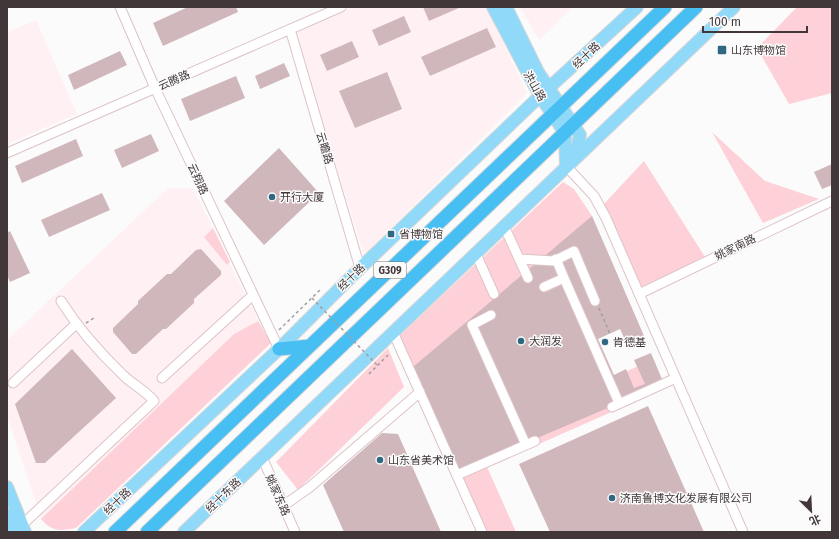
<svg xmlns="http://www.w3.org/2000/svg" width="839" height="539" font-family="'Fira Sans','Noto Sans SC',sans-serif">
<rect width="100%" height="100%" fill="#fbfbfb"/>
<!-- built -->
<path fill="#fff1f3" d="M 351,7 L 487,7 L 527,93 L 364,255 L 294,31 Z
M 520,7 L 573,7 L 539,40 Z
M 36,20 L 77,114 L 7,144 L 7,32 Z
M 168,188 L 193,188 L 258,321 L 234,334 L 41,519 L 7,416 L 7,340 Z"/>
<!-- green -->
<path fill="#fed0d8" d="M 797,7 L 832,7 L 832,93 L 789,104 L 757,48 Z
M 712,132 L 765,181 L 819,199 L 763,223 Z
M 644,161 L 705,257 L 641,287 L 603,205 Z
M 563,182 L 574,189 L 592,216 L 644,336 L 627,344 L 606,297 L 577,309 L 608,380 L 649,361 L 661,390 L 487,467 L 516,532 L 487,532 L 399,336 Z
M 213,228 L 230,262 L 227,265 L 204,237 Z
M 258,321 L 271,343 L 76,528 C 60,531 52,532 41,519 L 234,334 Z
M 388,348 L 404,387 L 298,490 L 276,462 Z"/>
<!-- building -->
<path fill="#d0b7bb" d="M 188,7 L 236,7 L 238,12 L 163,46 L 153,23 Z
M 423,7 L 461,7 L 429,21 Z
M 404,16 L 411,32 L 379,46 L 372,30 Z
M 487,28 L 496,47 L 430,76 L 421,57 Z
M 352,41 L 359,57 L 327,71 L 320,55 Z
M 120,51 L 127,65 L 74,90 L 68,75 Z
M 284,63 L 290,76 L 260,89 L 255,76 Z
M 387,72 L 402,109 L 355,128 L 339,91 Z
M 236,76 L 245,98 L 190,121 L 181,99 Z
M 151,134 L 159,151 L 122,168 L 114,150 Z
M 76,139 L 83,156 L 22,183 L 15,166 Z
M 279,148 L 319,193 L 264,245 L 224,201 Z
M 832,164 L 832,185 L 822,189 L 814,172 Z
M 102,193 L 110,210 L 49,237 L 41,220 Z
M 592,216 L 644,336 L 627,344 L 620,329 L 598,339 L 614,375 L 626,369 L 634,388 L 645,384 L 634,360 L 651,353 L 664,384 L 460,471 L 413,367 Z
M 10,231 L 30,273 L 10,282 L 7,275 L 7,233 Z
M 201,249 L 221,271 L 221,275 L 194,299 L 194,303 L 166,329 L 163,329 L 136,354 L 132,354 L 113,332 L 113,328 L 138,304 L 138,301 L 167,274 L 171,274 L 196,250 Z
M 72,349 L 116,398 L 45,463 L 36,463 L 15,404 Z
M 648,406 L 704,532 L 550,532 L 519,464 Z
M 382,433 L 398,434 L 441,532 L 344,532 L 323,485 Z"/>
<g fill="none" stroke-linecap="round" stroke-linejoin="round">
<!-- minor casing -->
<g stroke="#ddc3c7" stroke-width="11">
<path id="minor" d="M 120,7 L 155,88 L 279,349
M 290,29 L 360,268
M 7,153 L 341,7
M 566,166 L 594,196 L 606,218 L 743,532
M 504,226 L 528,278
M 476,254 L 494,294
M 519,259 L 554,261 L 574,251 L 595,301
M 556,259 L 564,278
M 544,287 L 564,278 L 619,403
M 639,294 L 832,201
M 491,315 L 472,325 L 526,445
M 393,332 L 482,532
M 162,378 L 253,295
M 13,383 L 76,324
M 612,407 L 676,378
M 262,457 L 295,532
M 457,475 L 535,441
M 283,506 L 310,487 L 420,392
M 22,525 L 154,401 C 145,390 133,385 123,375 C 100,353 78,328 61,301"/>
</g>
<!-- major casing -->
<g stroke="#d9d7d7" stroke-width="14">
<path id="major" d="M 493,7 L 540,96 L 565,133 L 566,166
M 506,7 L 538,72 L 580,135 L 575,158
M 7,487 L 25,532
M 7,515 L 13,532
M 84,532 L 279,349 L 353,275 L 540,96 L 637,7
M 184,532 L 734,7"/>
</g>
<!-- highway casing -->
<g stroke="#d9d7d7" stroke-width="15">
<path id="highway" d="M 279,349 L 310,346
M 115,532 L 665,7
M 147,532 L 696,7"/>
</g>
<!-- path -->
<path stroke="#a29d9e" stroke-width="1.5" stroke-dasharray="3 3" stroke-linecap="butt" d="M 599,308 L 610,334
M 86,323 L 94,318
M 279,330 L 322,288"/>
<!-- minor -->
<use href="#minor" stroke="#fff" stroke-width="9"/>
<!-- major -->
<use href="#major" stroke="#91d9f8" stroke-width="12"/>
<!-- highway -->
<use href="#highway" stroke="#47bff3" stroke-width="13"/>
<!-- path-bridge -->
<path stroke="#a29d9e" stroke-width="1.5" stroke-dasharray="3 3" stroke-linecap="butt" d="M 312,298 L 377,365
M 369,374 L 389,354"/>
</g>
<!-- markers -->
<g fill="#306882" stroke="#fbfbfb" stroke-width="1.5">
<rect x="717" y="45" width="10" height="10" rx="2"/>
<circle cx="272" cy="197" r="4"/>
<rect x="387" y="230" width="8" height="8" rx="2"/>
<circle cx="521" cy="341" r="4"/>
<circle cx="605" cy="342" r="4"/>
<circle cx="380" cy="460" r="4"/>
<circle cx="612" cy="498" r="4"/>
</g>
<g text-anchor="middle" stroke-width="3" stroke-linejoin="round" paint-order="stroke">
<!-- shield labels -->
<rect fill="#fbfbfb" stroke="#797273" stroke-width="1" x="374" y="262" width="32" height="16" rx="3"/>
<g font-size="10" font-weight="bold" fill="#413739">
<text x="390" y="274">G309</text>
</g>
<!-- poi labels -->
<g font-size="11" fill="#413739" stroke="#fbfbfb" text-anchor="start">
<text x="731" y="54">山东博物馆</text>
<text x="280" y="201">开行大厦</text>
<text x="399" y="238">省博物馆</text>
<text x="529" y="345">大润发</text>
<text x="613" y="346">肯德基</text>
<text x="388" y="464">山东省美术馆</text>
<text x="620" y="502">济南鲁博文化发展有限公司</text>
</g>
<!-- street labels -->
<g font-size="11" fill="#413739" stroke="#fbfbfb">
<text transform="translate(586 55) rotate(-43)" y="4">经十路</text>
<text transform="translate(174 80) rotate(-24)" y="4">云腾路</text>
<text transform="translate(535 86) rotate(60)" y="4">洪山路</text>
<text transform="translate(325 148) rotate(73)" y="4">云瞻路</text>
<text transform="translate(198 179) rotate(65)" y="4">云翔路</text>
<text transform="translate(735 247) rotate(-26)" y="4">姚家南路</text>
<text transform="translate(351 277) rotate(-44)" y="4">经十路</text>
<text transform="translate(223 495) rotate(-44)" y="4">经十东路</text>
<text transform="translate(278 495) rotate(66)" y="4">姚家东路</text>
<text transform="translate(117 501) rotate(-43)" y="4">经十路</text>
</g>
</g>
<!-- border -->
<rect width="839" height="539" fill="none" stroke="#413739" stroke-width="16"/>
<!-- north arrow -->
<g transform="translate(811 511) rotate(156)" stroke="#fbfbfb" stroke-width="3" paint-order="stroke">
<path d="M0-3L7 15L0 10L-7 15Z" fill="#413739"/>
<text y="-6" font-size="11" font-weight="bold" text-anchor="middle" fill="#413739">北</text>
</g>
<!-- scale -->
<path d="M703 26v6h104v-6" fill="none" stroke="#413739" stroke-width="2"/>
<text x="709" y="26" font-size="12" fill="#413739" stroke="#fbfbfb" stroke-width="3" paint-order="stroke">100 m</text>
</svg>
